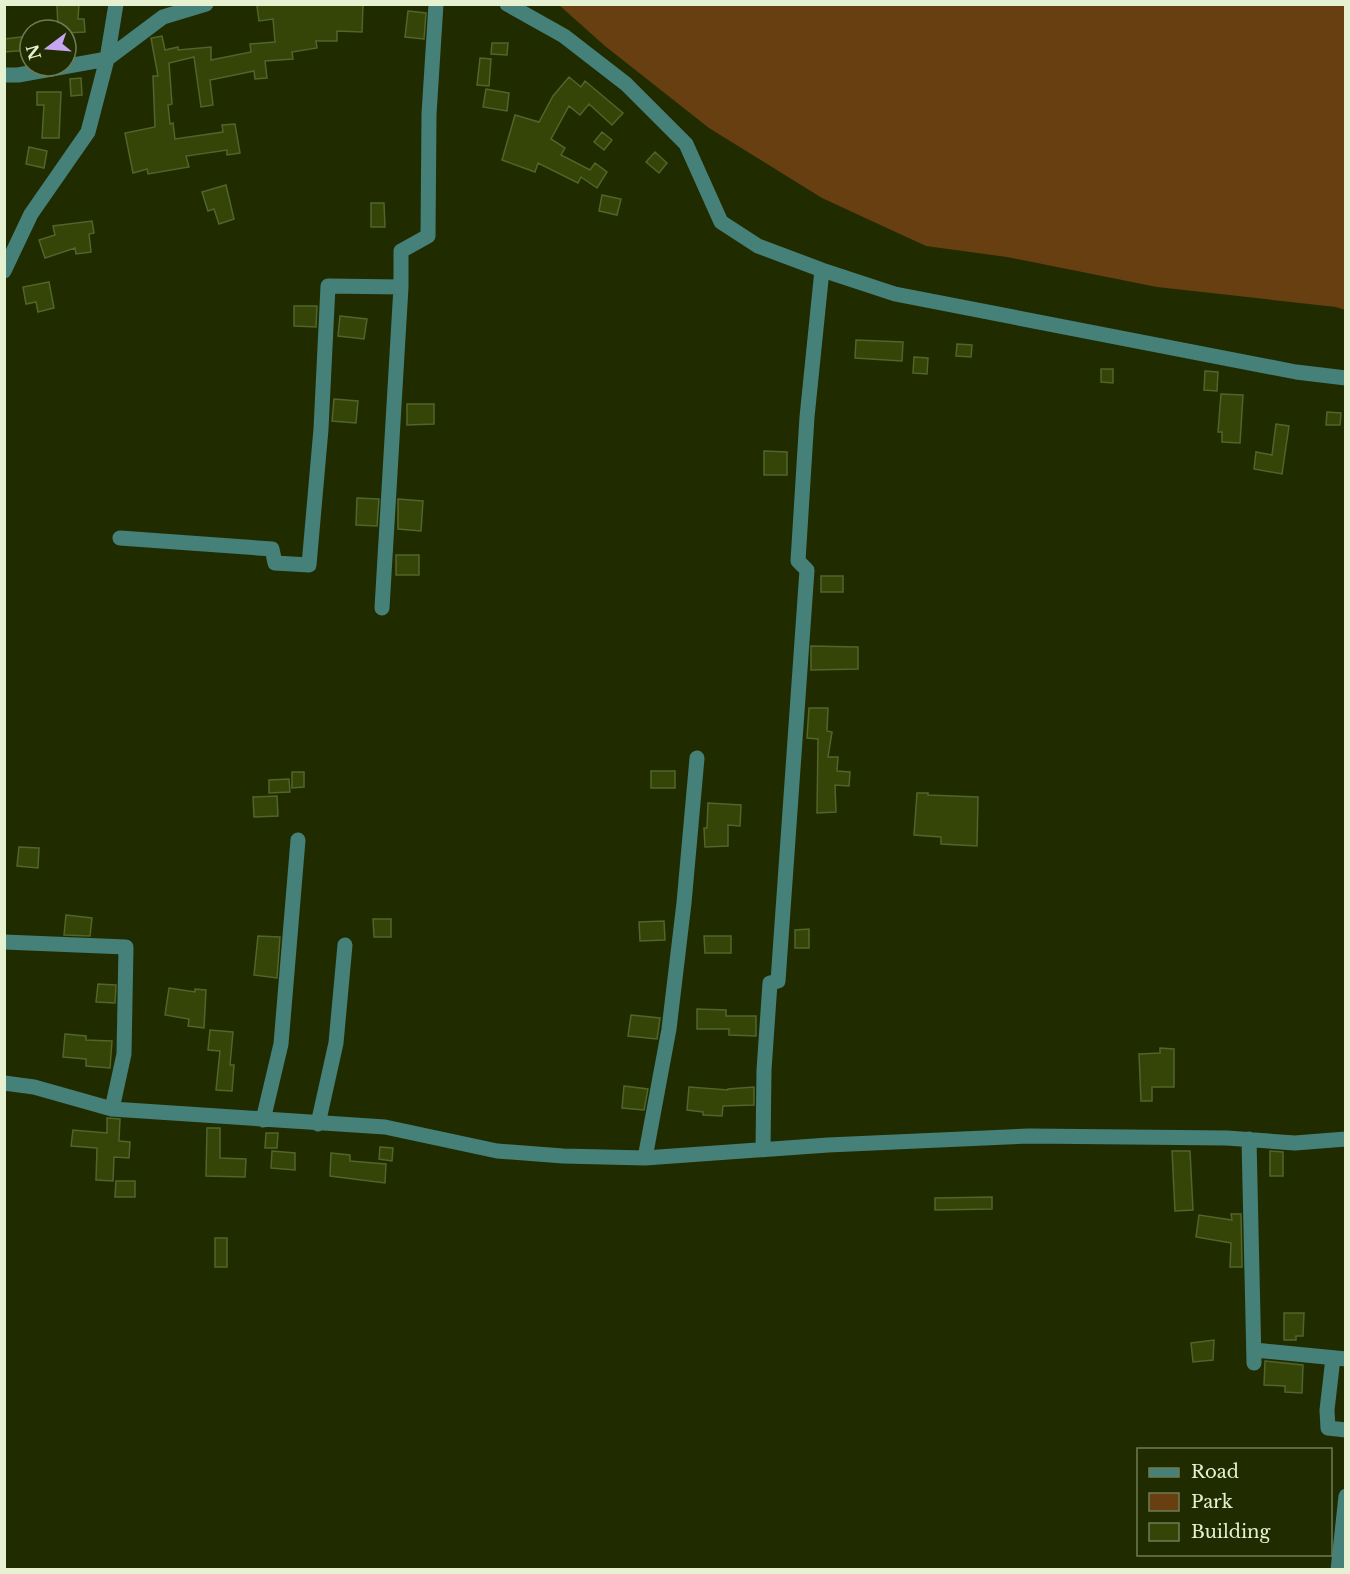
<svg xmlns="http://www.w3.org/2000/svg" width="1350" height="1574" font-family="'Libre Baskerville',serif">
<rect width="100%" height="100%" fill="#202c00"/>
<!-- green -->
<path fill="#683f11" d="M 559,5 L 1345,5 L 1345,310 L 1336,307 L 1157,287 L 1007,257 L 926,246 L 822,198 L 709,128 L 605,46 Z"/>
<!-- building -->
<path fill="#354507" stroke="#52642a" stroke-width="1.5" d="M 57,4 L 79,4 L 78,19 L 84,19 L 85,32 L 66,33 L 66,30 L 58,30 Z
M 263,4 L 363,4 L 362,32 L 337,31 L 337,41 L 316,41 L 317,48 L 292,52 L 293,59 L 265,61 L 267,78 L 255,79 L 254,71 L 210,80 L 213,105 L 201,107 L 194,57 L 169,63 L 172,104 L 168,105 L 170,124 L 173,123 L 175,139 L 223,132 L 222,125 L 235,124 L 240,153 L 227,155 L 227,150 L 186,156 L 189,167 L 148,174 L 147,169 L 133,173 L 125,133 L 155,127 L 153,76 L 158,76 L 151,38 L 162,36 L 165,50 L 178,47 L 178,50 L 211,47 L 211,60 L 251,52 L 250,44 L 275,42 L 273,19 L 259,21 L 257,6 Z
M 408,11 L 426,13 L 424,39 L 405,37 Z
M 30,36 L 30,50 L 4,52 L 4,39 Z
M 492,43 L 508,43 L 507,55 L 491,54 Z
M 480,58 L 491,59 L 489,86 L 477,85 Z
M 569,77 L 581,87 L 585,81 L 623,113 L 612,125 L 589,104 L 580,115 L 569,106 L 551,139 L 565,148 L 561,155 L 590,170 L 595,163 L 607,172 L 597,188 L 581,177 L 578,183 L 538,163 L 535,172 L 502,160 L 515,115 L 539,122 L 553,96 Z
M 81,78 L 82,95 L 71,96 L 70,79 Z
M 486,89 L 509,93 L 507,111 L 483,107 Z
M 37,92 L 61,92 L 59,138 L 42,138 L 44,105 L 37,105 Z
M 602,132 L 612,140 L 604,150 L 594,142 Z
M 29,147 L 47,151 L 44,168 L 26,164 Z
M 655,152 L 667,163 L 659,173 L 646,162 Z
M 226,185 L 234,219 L 219,224 L 214,209 L 208,211 L 202,192 Z
M 602,195 L 621,199 L 617,215 L 599,211 Z
M 371,203 L 384,203 L 385,227 L 371,227 Z
M 92,221 L 94,233 L 89,234 L 91,252 L 76,254 L 75,248 L 45,258 L 39,240 L 55,235 L 53,226 Z
M 49,282 L 54,308 L 38,312 L 36,302 L 26,304 L 23,287 Z
M 294,306 L 317,306 L 316,327 L 294,326 Z
M 340,316 L 367,319 L 364,339 L 338,336 Z
M 856,340 L 903,342 L 902,361 L 855,358 Z
M 957,344 L 972,345 L 971,357 L 956,356 Z
M 914,357 L 928,358 L 927,374 L 913,373 Z
M 1101,369 L 1113,369 L 1113,383 L 1101,382 Z
M 1205,371 L 1218,372 L 1217,391 L 1204,390 Z
M 1221,394 L 1243,395 L 1240,443 L 1222,442 L 1222,432 L 1218,432 Z
M 334,399 L 358,401 L 356,423 L 332,421 Z
M 407,404 L 434,404 L 434,424 L 407,425 Z
M 1327,412 L 1341,413 L 1340,425 L 1326,425 Z
M 1276,424 L 1289,426 L 1282,474 L 1254,469 L 1256,452 L 1272,455 Z
M 764,451 L 787,452 L 787,475 L 764,475 Z
M 357,498 L 379,499 L 377,526 L 356,525 Z
M 398,499 L 423,501 L 421,531 L 398,529 Z
M 396,555 L 419,555 L 419,575 L 396,575 Z
M 821,576 L 843,576 L 843,592 L 821,592 Z
M 811,646 L 858,647 L 858,669 L 811,670 Z
M 809,708 L 828,708 L 827,731 L 832,732 L 828,757 L 838,757 L 837,771 L 850,772 L 849,786 L 835,785 L 836,812 L 817,813 L 818,739 L 807,738 Z
M 651,771 L 675,771 L 675,788 L 651,788 Z
M 292,772 L 304,772 L 304,787 L 292,788 Z
M 289,779 L 290,792 L 269,793 L 269,780 Z
M 917,793 L 928,793 L 928,795 L 978,797 L 977,846 L 941,844 L 941,837 L 914,835 Z
M 277,796 L 278,816 L 254,817 L 253,797 Z
M 708,803 L 741,805 L 740,826 L 728,825 L 728,846 L 705,847 L 704,828 L 707,828 Z
M 19,847 L 39,848 L 38,868 L 17,866 Z
M 66,915 L 92,918 L 90,936 L 64,935 Z
M 373,919 L 391,919 L 391,937 L 374,937 Z
M 664,921 L 665,940 L 640,941 L 639,922 Z
M 809,929 L 809,948 L 795,948 L 795,930 Z
M 258,936 L 280,937 L 277,978 L 254,975 Z
M 704,936 L 731,936 L 731,953 L 705,953 Z
M 98,984 L 116,985 L 115,1003 L 96,1002 Z
M 169,988 L 195,992 L 195,989 L 206,990 L 204,1028 L 188,1026 L 189,1019 L 165,1015 Z
M 697,1009 L 726,1010 L 726,1016 L 756,1016 L 756,1036 L 729,1035 L 729,1029 L 697,1029 Z
M 631,1015 L 660,1018 L 657,1039 L 628,1036 Z
M 210,1030 L 233,1032 L 230,1065 L 234,1065 L 232,1091 L 216,1090 L 220,1051 L 208,1050 Z
M 65,1034 L 86,1036 L 86,1040 L 112,1041 L 110,1068 L 86,1066 L 86,1059 L 63,1057 Z
M 1160,1048 L 1174,1049 L 1174,1087 L 1152,1087 L 1152,1101 L 1141,1101 L 1139,1054 L 1160,1053 Z
M 624,1086 L 648,1089 L 644,1110 L 622,1108 Z
M 689,1087 L 728,1090 L 728,1089 L 754,1087 L 754,1105 L 723,1106 L 722,1116 L 703,1115 L 703,1112 L 687,1110 Z
M 107,1118 L 120,1119 L 119,1141 L 130,1142 L 129,1158 L 114,1157 L 113,1181 L 96,1180 L 97,1148 L 71,1146 L 73,1130 L 107,1133 Z
M 207,1128 L 220,1128 L 220,1158 L 246,1159 L 245,1177 L 206,1176 Z
M 266,1133 L 278,1133 L 277,1148 L 265,1148 Z
M 380,1147 L 393,1148 L 392,1161 L 379,1159 Z
M 272,1151 L 295,1153 L 295,1170 L 271,1168 Z
M 1172,1151 L 1190,1151 L 1193,1210 L 1175,1211 Z
M 1270,1151 L 1283,1152 L 1283,1176 L 1270,1176 Z
M 331,1153 L 350,1155 L 350,1161 L 386,1164 L 385,1183 L 330,1176 Z
M 116,1181 L 135,1181 L 135,1197 L 115,1197 Z
M 992,1197 L 992,1209 L 935,1210 L 935,1198 Z
M 1231,1214 L 1241,1214 L 1242,1267 L 1230,1267 L 1231,1243 L 1196,1237 L 1199,1215 L 1232,1220 Z
M 215,1238 L 227,1238 L 227,1267 L 215,1267 Z
M 1284,1313 L 1304,1313 L 1303,1336 L 1296,1336 L 1296,1340 L 1284,1340 Z
M 1214,1340 L 1213,1360 L 1193,1362 L 1191,1343 Z
M 1265,1361 L 1303,1365 L 1302,1393 L 1285,1392 L 1285,1386 L 1264,1385 Z"/>
<g fill="none" stroke-linecap="round" stroke-linejoin="round">
<!-- minor -->
<path stroke="#458179" stroke-width="15" d="M 507,4 L 564,36 L 626,84 L 686,144 L 721,222 L 758,246 L 822,270 L 895,294 L 1296,372 L 1346,378
M 4,75 L 18,75 L 107,59 L 163,17 L 206,4
M 4,271 L 31,214 L 88,132 L 107,59 L 116,4
M 120,538 L 272,549 L 275,563 L 309,565 L 321,429 L 328,286 L 401,287
M 382,608 L 401,287 L 401,251 L 428,236 L 429,114 L 436,4
M 4,942 L 126,947 L 124,1054 L 112,1109
M 4,1083 L 34,1087 L 112,1109 L 385,1127 L 497,1151 L 563,1156 L 645,1158 L 828,1145 L 1029,1136 L 1227,1138 L 1295,1143 L 1346,1139
M 263,1120 L 281,1044 L 298,840
M 318,1124 L 336,1043 L 345,945
M 1249,1139 L 1254,1363
M 763,1150 L 764,1070 L 770,983 L 778,981 L 807,570 L 798,561 L 807,417 L 822,270
M 645,1158 L 669,1029 L 684,903 L 697,758
M 1255,1350 L 1346,1359
M 1333,1358 L 1327,1410 L 1328,1428 L 1346,1430
M 1338,1570 L 1346,1496"/>
</g>
<!-- border -->
<rect width="1350" height="1574" fill="none" stroke="#e6f1d2" stroke-width="12"/>
<!-- legend -->
<rect x="1137" y="1448" width="195" height="108" fill="#202c00" stroke="#6f7b54" stroke-width="1.5"/>
<rect x="1149" y="1468" width="30" height="9" fill="#458179" stroke="#6f7b54" stroke-width="1.5"/>
<text x="1191" y="1478" font-size="18" fill="#e6f1d2">Road</text>
<rect x="1149" y="1493" width="30" height="18" fill="#683f11" stroke="#6f7b54" stroke-width="1.5"/>
<text x="1191" y="1508" font-size="18" fill="#e6f1d2">Park</text>
<rect x="1149" y="1523" width="30" height="18" fill="#354507" stroke="#6f7b54" stroke-width="1.5"/>
<text x="1191" y="1538" font-size="18" fill="#e6f1d2">Building</text>
<!-- north arrow -->
<g transform="translate(48 48) rotate(254)"><circle r="28" fill="#202c00" stroke="#6f7b54" stroke-width="1.5"/>
<path d="M0-4.5L10 22L0 15L-10 22Z" fill="#c6a6f0"/>
<text y="-9" font-size="16" font-weight="bold" text-anchor="middle" fill="#e6f1d2">N</text>
</g>
</svg>
